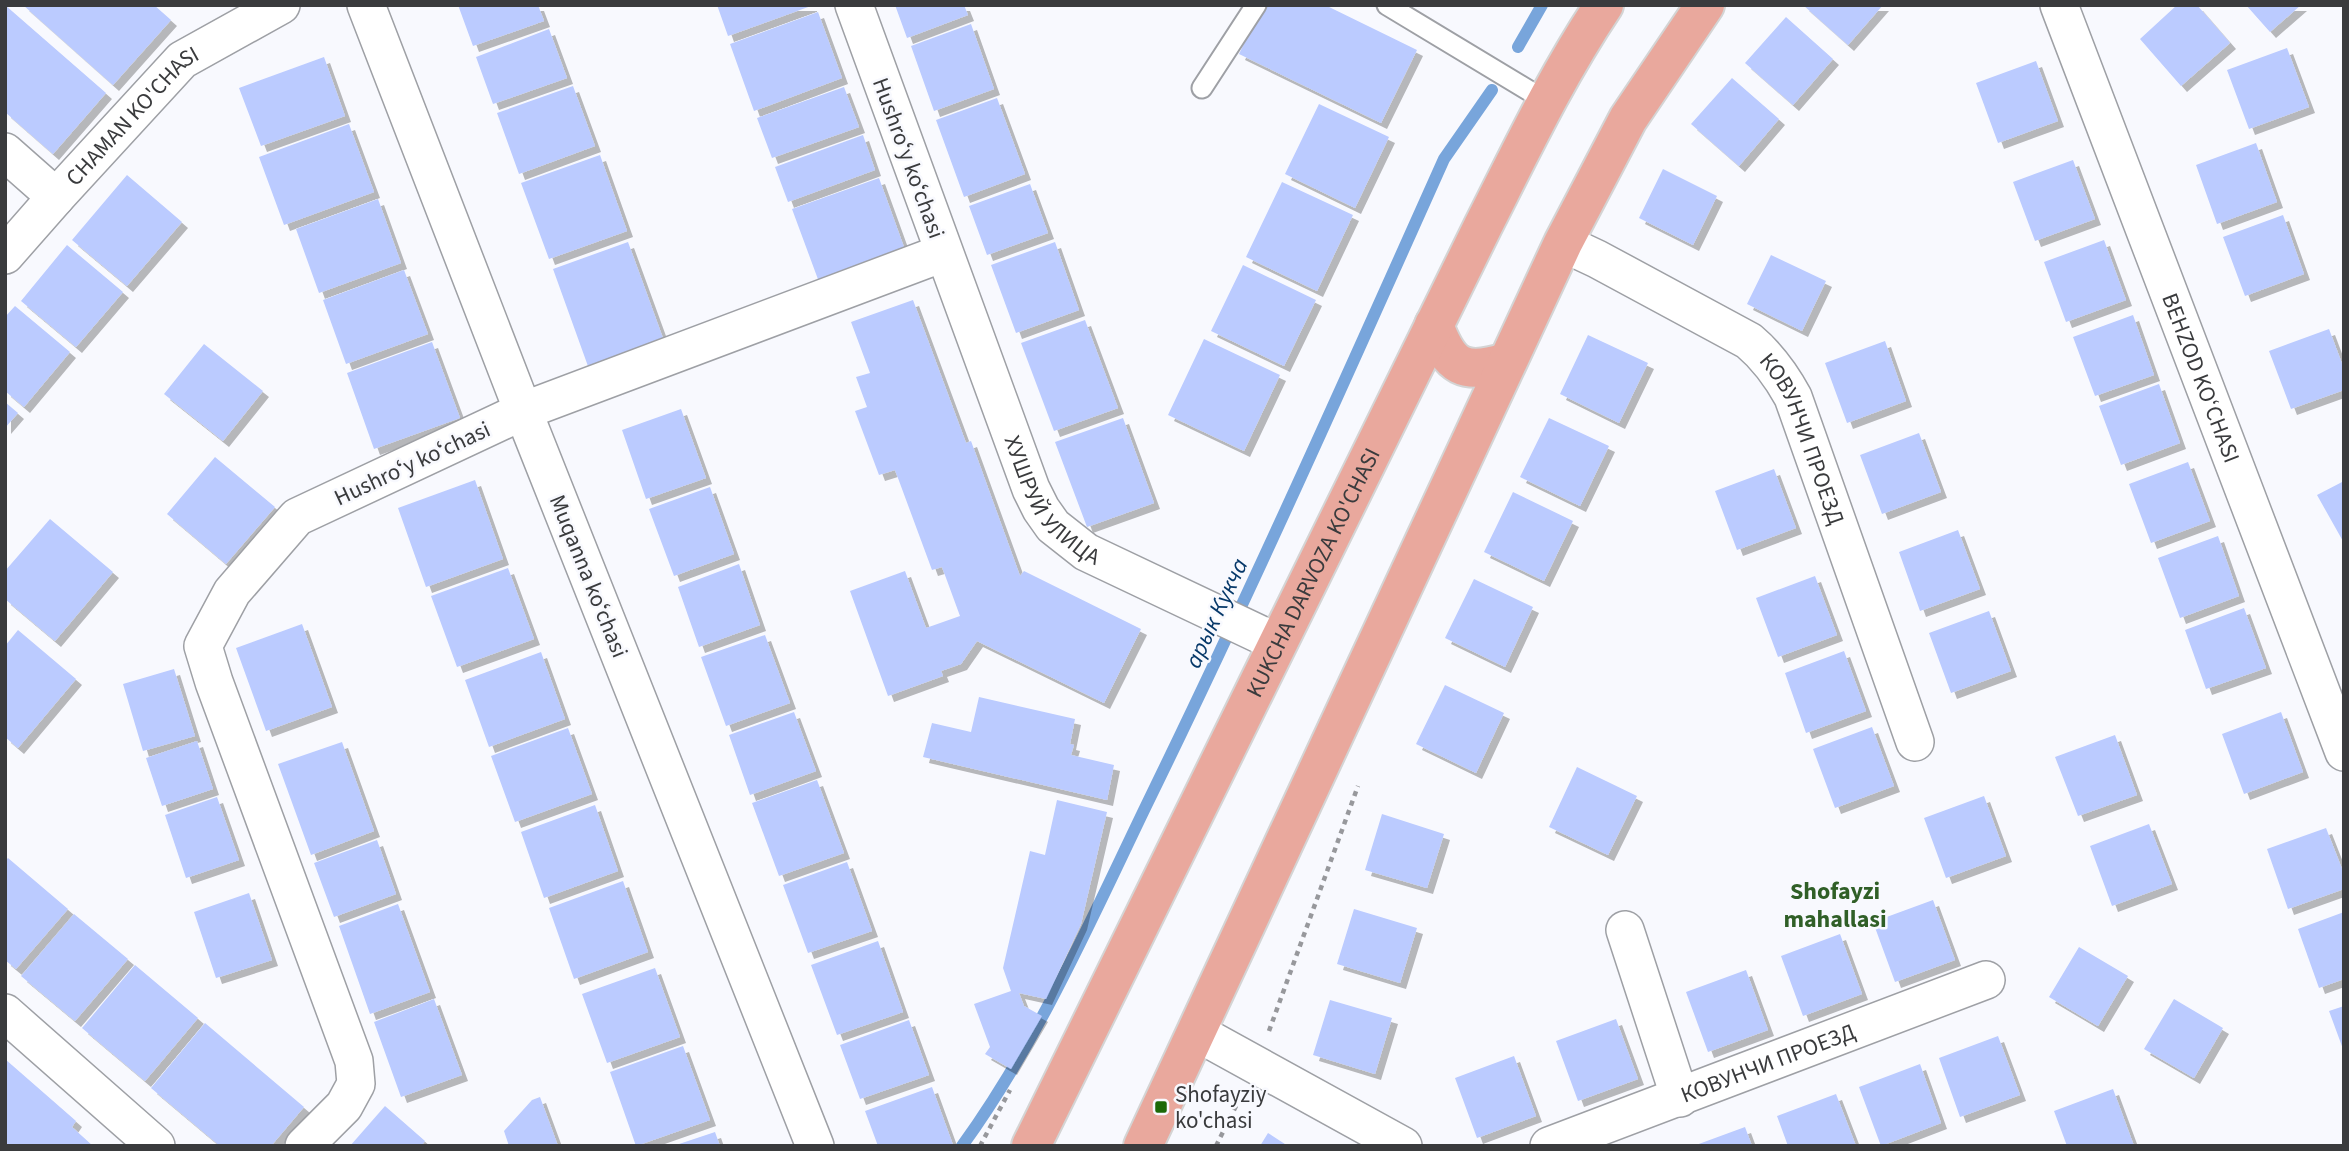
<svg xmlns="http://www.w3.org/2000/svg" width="2349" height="1151" font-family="'Source Sans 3',sans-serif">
<defs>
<filter id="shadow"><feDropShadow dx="6" dy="6" stdDeviation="0" flood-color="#0004"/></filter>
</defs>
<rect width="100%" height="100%" fill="#f8f9fe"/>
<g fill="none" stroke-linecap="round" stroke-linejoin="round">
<!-- stream -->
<path stroke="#78a5db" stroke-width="12" d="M 1518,47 L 1542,5
M 962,1146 C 1038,1041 1090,922 1146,806 C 1250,593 1347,376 1444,159 L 1492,90"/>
</g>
<!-- building -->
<path fill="#bbcbff" filter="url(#shadow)" d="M 5,5 L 106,93 L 53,154 L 5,112 Z
M 23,5 L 154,5 L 171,20 L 113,85 Z
M 458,5 L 538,5 L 544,21 L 473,46 Z
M 717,5 L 811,5 L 811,6 L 728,36 Z
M 895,5 L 964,5 L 968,15 L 907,38 Z
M 1263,5 L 1325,5 L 1417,50 L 1381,123 L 1239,54 Z
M 1803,5 L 1883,5 L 1848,45 Z
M 2177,5 L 2197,5 L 2230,43 L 2181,86 L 2140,39 Z
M 2246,5 L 2301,5 L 2270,32 Z
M 818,12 L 842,78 L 754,111 L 730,44 Z
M 1786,17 L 1833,59 L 1793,105 L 1745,63 Z
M 971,24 L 994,89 L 934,111 L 911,46 Z
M 549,29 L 567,78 L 493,104 L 476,57 Z
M 2287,48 L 2309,107 L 2249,129 L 2227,70 Z
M 324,57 L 345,116 L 261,146 L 239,88 Z
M 2036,61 L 2058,121 L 1998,143 L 1976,83 Z
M 1732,78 L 1779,119 L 1739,166 L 1691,124 Z
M 573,86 L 595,146 L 519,174 L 497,113 Z
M 844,87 L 859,127 L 772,158 L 757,118 Z
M 997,98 L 1025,174 L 964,197 L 936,120 Z
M 1319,104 L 1389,137 L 1355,208 L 1285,174 Z
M 349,124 L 374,192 L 284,225 L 259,157 Z
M 863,135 L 875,170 L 788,202 L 775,167 Z
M 2256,143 L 2277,202 L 2217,224 L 2196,165 Z
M 600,155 L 627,231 L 549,259 L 521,183 Z
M 2073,160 L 2095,219 L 2035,241 L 2013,182 Z
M 1663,169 L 1717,196 L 1693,245 L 1639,218 Z
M 127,175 L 182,222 L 127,286 L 72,240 Z
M 879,178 L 905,250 L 819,282 L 792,209 Z
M 1282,182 L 1353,215 L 1317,291 L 1246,257 Z
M 1030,184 L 1048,233 L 987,255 L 969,206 Z
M 378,199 L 401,263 L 319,293 L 296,229 Z
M 2283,215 L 2304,274 L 2245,296 L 2223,237 Z
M 2104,240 L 2126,300 L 2066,322 L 2044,262 Z
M 628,242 L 664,341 L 589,369 L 553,269 Z
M 1055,242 L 1079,310 L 1016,333 L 991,265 Z
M 67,245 L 123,292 L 76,347 L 21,301 Z
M 1771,255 L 1826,281 L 1802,331 L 1747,304 Z
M 1243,265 L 1316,300 L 1284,366 L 1211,331 Z
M 404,270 L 428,334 L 346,364 L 323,300 Z
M 913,300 L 966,443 L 971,441 L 1020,576 L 1024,571 L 1141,629 L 1104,703 L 977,641 L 961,664 L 941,671 L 943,676 L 888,696 L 850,591 L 905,571 L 926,628 L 960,616 L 942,567 L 932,570 L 895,470 L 879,475 L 855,411 L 867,407 L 856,377 L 870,373 L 851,322 Z
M 15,306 L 70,352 L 24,407 L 5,391 L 5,317 Z
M 2133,315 L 2154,375 L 2095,396 L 2073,337 Z
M 1085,320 L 1118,408 L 1054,431 L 1021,343 Z
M 2329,329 L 2344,369 L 2344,390 L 2291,409 L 2269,351 Z
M 1588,335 L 1648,363 L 1619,423 L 1560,394 Z
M 1204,339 L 1280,375 L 1244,451 L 1168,415 Z
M 1885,341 L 1906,401 L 1847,423 L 1825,363 Z
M 432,342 L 460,418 L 374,449 L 347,373 Z
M 204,344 L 263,391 L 223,441 L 164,394 Z
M 2159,384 L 2180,443 L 2121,465 L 2099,406 Z
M 5,402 L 18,413 L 5,428 Z
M 681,409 L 706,478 L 646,499 L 622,430 Z
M 1123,418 L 1154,503 L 1087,527 L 1055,442 Z
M 1549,418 L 1609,446 L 1580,506 L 1520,477 Z
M 1919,433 L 1941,492 L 1882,514 L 1860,455 Z
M 215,457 L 275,507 L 226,564 L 167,514 Z
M 2188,462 L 2210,521 L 2151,543 L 2129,484 Z
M 1774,469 L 1796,528 L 1737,550 L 1715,491 Z
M 475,480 L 503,559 L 426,587 L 398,508 Z
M 2344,481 L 2344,543 L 2317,495 Z
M 710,487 L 734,554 L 674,576 L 649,509 Z
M 1513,492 L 1573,521 L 1544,581 L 1484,552 Z
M 50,519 L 113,572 L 55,641 L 5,599 L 5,571 Z
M 1958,530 L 1980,589 L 1920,611 L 1899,552 Z
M 2218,536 L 2239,596 L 2180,618 L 2158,558 Z
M 739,564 L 760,625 L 699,647 L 678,587 Z
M 508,568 L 534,639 L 457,667 L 431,596 Z
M 1815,576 L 1837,635 L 1778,657 L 1756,598 Z
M 1474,579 L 1533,607 L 1505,667 L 1445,638 Z
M 2244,608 L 2266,668 L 2206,689 L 2185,630 Z
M 1989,611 L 2011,671 L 1951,693 L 1929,633 Z
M 302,624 L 332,707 L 266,731 L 236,648 Z
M 18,630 L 76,679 L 18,748 L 5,737 L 5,646 Z
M 765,635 L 790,703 L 726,726 L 701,657 Z
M 1844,651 L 1866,711 L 1806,733 L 1785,673 Z
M 541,652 L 565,719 L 489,747 L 465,680 Z
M 174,669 L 195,736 L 143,751 L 123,684 Z
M 1445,685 L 1504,713 L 1476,773 L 1416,744 Z
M 979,697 L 1075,719 L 1070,744 L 1074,745 L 1071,755 L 1114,765 L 1107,800 L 923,757 L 932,723 L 971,732 Z
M 794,712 L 816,771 L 750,795 L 729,735 Z
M 2281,712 L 2303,772 L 2244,794 L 2222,734 Z
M 1872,727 L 1894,786 L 1835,808 L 1813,749 Z
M 568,728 L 592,794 L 515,822 L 491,756 Z
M 2115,735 L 2137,795 L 2078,816 L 2055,757 Z
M 197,741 L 213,789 L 162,806 L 146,758 Z
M 342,742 L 374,831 L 311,855 L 278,764 Z
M 1577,767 L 1637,796 L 1608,855 L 1549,827 Z
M 817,780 L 844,853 L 779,876 L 752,803 Z
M 1984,796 L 2006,856 L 1946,878 L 1924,818 Z
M 217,797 L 239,860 L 186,878 L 165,815 Z
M 1057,800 L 1107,812 L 1081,924 L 1046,999 L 1019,993 L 1024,1006 L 1042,1016 L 1011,1069 L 985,1054 L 990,1047 L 974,1004 L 1011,991 L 1003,968 L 1030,851 L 1045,855 Z
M 595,805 L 618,871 L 544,898 L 521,832 Z
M 1382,814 L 1444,834 L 1427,888 L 1365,870 Z
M 2149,824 L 2172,884 L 2112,906 L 2090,846 Z
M 2326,828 L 2344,874 L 2344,889 L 2288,909 L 2267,849 Z
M 377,840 L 396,894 L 334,917 L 314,863 Z
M 8,858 L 68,909 L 16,969 L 5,960 L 5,861 Z
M 847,862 L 872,931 L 808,953 L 783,885 Z
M 623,881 L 648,952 L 574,979 L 549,908 Z
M 249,893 L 272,960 L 216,978 L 194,912 Z
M 1933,900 L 1955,960 L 1895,982 L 1873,922 Z
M 398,904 L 430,992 L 370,1014 L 339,926 Z
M 1354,909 L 1417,928 L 1400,983 L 1337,964 Z
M 2344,912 L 2344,979 L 2319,988 L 2298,929 Z
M 74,914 L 128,959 L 75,1021 L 21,976 Z
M 1840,934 L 1862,994 L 1803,1016 L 1781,956 Z
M 878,941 L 903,1012 L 837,1035 L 811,965 Z
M 2079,947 L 2128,976 L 2098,1026 L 2049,997 Z
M 135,965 L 198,1018 L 145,1081 L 82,1028 Z
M 655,968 L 680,1037 L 607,1063 L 582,994 Z
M 1746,970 L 1768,1030 L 1708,1052 L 1686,992 Z
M 434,999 L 462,1075 L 401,1097 L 374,1022 Z
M 2174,999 L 2223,1028 L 2194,1078 L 2144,1049 Z
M 1330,1000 L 1392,1018 L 1375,1074 L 1313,1055 Z
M 2344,1006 L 2344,1049 L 2343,1049 L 2329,1011 Z
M 1616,1019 L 1638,1079 L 1578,1101 L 1556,1041 Z
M 909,1020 L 929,1075 L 860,1099 L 840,1045 Z
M 205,1023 L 304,1107 L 271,1146 L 220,1146 L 151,1088 Z
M 1998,1036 L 2020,1095 L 1960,1117 L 1939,1058 Z
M 683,1046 L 710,1120 L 636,1146 L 610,1072 Z
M 1514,1056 L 1536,1116 L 1477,1138 L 1455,1078 Z
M 5,1059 L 76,1121 L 72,1127 L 93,1146 L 5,1146 Z
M 1920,1064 L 1941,1123 L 1881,1146 L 1859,1087 Z
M 932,1087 L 953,1145 L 878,1146 L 865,1111 Z
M 2113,1089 L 2134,1146 L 2067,1146 L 2054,1111 Z
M 1836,1094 L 1856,1146 L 1788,1146 L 1777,1116 Z
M 540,1097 L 558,1146 L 509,1146 L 504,1131 L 532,1100 Z
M 385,1106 L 425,1141 L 421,1146 L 350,1146 Z
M 1745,1127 L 1752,1146 L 1696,1146 L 1696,1145 Z
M 715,1132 L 720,1146 L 676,1146 L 676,1145 Z
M 1268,1133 L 1288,1146 L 1260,1146 Z"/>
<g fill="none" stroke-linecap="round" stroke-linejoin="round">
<!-- service casing -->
<g stroke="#9ea0a5" stroke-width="23">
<path id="service" d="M 1387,5 L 1546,101
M 1202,88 L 1256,5"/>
</g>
<!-- minor casing -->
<g stroke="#9ea0a5" stroke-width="40">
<g id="minor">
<path d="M 366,5 L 523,411 L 815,1146"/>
<path id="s1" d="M 854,5 L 1031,489 L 1041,509 L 1053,526 L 1086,552 L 1278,643"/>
<path id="s2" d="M 2059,5 L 2344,752"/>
<path d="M 5,152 L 56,197"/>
<path id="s3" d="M 1563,243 L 1597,259 L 1749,341 C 1768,357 1781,375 1793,397 L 1915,742"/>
<path id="s4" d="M 5,255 L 56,197 L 182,60 L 281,5"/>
<path d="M 1625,930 L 1680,1098"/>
<path d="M 5,1013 L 156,1146"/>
<path d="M 1196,1032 L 1403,1146"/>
<path d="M 304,1146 L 344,1106 L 356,1084 L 354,1061 L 214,682 L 203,646 L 232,592 L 297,517 L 523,411 L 943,253"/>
<path id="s5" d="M 1549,1146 L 1986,980"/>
</g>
</g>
<!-- primary casing -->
<g stroke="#d4d4d4" stroke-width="42">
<g id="primary">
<path d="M 1434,325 C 1450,368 1463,375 1507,362"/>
<path id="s6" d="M 1031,1146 L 1483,226 C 1521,151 1557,75 1604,5"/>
<path d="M 1143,1146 L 1563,243 L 1628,119 L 1705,5"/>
</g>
</g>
<!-- path -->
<path stroke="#97989c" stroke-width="4.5" stroke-dasharray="5 5" stroke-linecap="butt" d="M 1269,1031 L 1358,786
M 980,1146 L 1010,1090
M 1216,1146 L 1239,1100"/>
<!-- service -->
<use href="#service" stroke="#fff" stroke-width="19"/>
<!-- minor -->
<use href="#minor" stroke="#fff" stroke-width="37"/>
<!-- primary -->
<use href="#primary" stroke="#e9a89d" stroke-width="38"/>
</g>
<!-- markers -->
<rect fill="#1c6907" stroke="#f8f9fe" stroke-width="2.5" x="1154" y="1100" width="14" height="14" rx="3.5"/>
<g text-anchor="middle" stroke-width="5" stroke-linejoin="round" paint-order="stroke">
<!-- street labels -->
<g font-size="23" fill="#3a3b3d" stroke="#f8f9fe">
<text dy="8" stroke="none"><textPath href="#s4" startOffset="189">CHAMAN KO'CHASI</textPath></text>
<text transform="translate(909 158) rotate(70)" y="8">Hushroʻy koʻchasi</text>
<text dy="8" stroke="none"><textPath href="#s2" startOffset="399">BEHZOD KO‘CHASI</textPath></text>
<text dy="8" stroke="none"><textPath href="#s3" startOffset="324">КОВУНЧИ ПРОЕЗД</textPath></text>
<text transform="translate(412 463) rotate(-25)" y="8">Hushroʻy koʻchasi</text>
<text dy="8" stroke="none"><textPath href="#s1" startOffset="537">ХУШРУЙ УЛИЦА</textPath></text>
<text dy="8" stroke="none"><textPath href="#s6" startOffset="639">KUKCHA DARVOZA KO'CHASI</textPath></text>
<text transform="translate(589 576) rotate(68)" y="8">Muqanna koʻchasi</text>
<text dy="8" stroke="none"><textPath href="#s5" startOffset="234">КОВУНЧИ ПРОЕЗД</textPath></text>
</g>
<!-- poi labels -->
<g font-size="23" fill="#3a3b3d" stroke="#f8f9fe" text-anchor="start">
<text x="1175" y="1102">Shofayziy<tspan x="1175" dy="26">ko'chasi</tspan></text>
</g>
<!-- water labels -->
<g font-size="24" font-style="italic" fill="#063869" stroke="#f8f9fe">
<text transform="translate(1216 613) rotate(-65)" y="8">арык Кукча</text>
</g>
<!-- neighbourhood labels -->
<g font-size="24" font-weight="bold" fill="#305f27" stroke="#f8f9fe">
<text x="1835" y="899">Shofayzi<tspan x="1835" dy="28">mahallasi</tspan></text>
</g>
</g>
<!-- border -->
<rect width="2349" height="1151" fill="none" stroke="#3a3b3d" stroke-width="14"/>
</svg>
